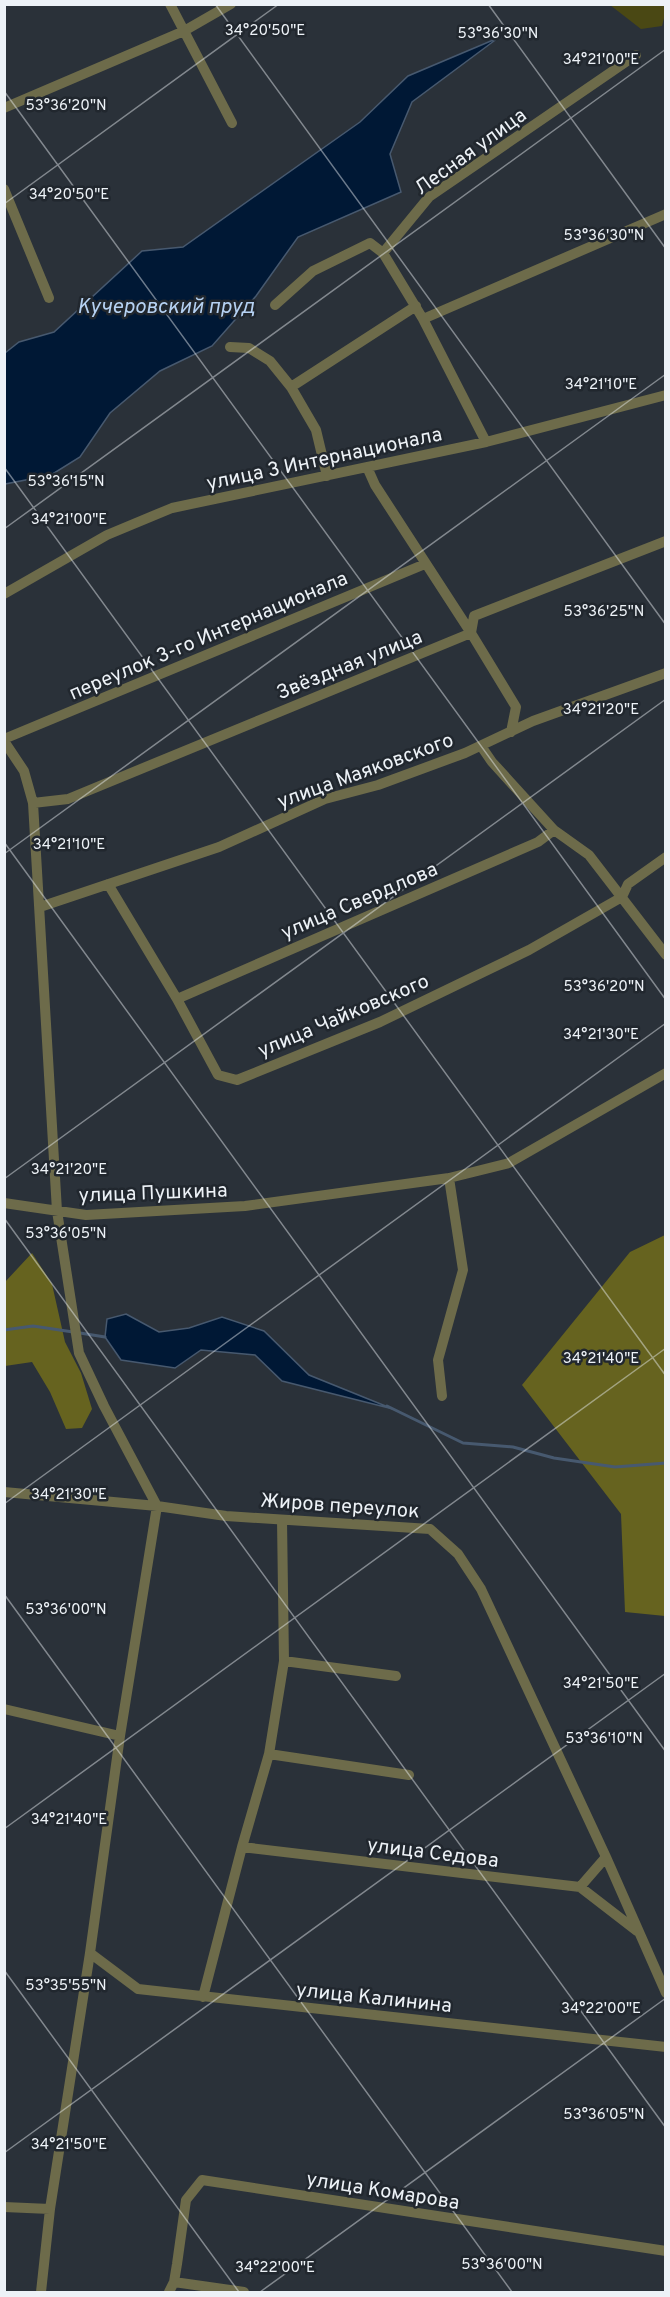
<svg xmlns="http://www.w3.org/2000/svg" width="670" height="2297" font-family="Overpass,sans-serif">
<rect width="100%" height="100%" fill="#2a3139"/>
<!-- green -->
<path fill="#4a4814" d="M 610,5 L 665,5 L 665,14 L 662,26 L 641,29 Z"/>
<!-- forest -->
<path fill="#66631f" d="M 665,1235 L 665,1616 L 625,1612 L 621,1514 L 522,1385 L 630,1252 Z
M 32,1253 L 52,1284 L 65,1342 L 81,1373 L 92,1409 L 82,1428 L 66,1429 L 50,1392 L 32,1362 L 5,1366 L 5,1282 Z"/>
<!-- water -->
<path fill="#001835" stroke="#47596f" stroke-width="1.5" d="M 498,38 L 412,102 L 390,154 L 401,192 L 298,237 L 256,296 L 212,346 L 160,371 L 110,413 L 80,457 L 51,475 L 5,484 L 5,353 L 19,342 L 54,332 L 142,251 L 183,247 L 360,122 L 408,76 Z
M 126,1314 L 159,1332 L 189,1328 L 222,1317 L 264,1331 L 309,1375 L 393,1409 L 282,1381 L 255,1355 L 201,1350 L 175,1368 L 121,1360 L 105,1337 L 107,1319 Z"/>
<g fill="none" stroke-linecap="round" stroke-linejoin="round">
<!-- stream -->
<path stroke="#47596f" stroke-width="3" d="M 4,1330 L 33,1326 L 73,1332
M 80,1333 L 105,1337
M 387,1406 L 463,1443 L 513,1447 L 554,1458 L 615,1467 L 666,1463"/>
<!-- minor -->
<path stroke="#6d6b4a" stroke-width="10" d="M 170,4 L 232,123
M 4,108 L 184,31 L 231,4
M 4,189 L 49,298
M 383,253 L 423,319 L 486,442
M 275,305 L 313,271 L 370,243 L 383,253 L 429,197 L 636,55
M 423,319 L 666,214
M 230,347 L 249,348 L 270,361 L 291,387 L 316,430 L 327,476
M 291,387 L 416,306
M 367,467 L 375,485 L 471,633 L 516,707 L 511,732
M 4,594 L 107,535 L 172,508 L 486,442 L 666,395
M 4,739 L 425,564
M 4,741 L 24,771 L 33,803 L 57,1211 L 79,1353 L 104,1406 L 157,1506 L 120,1736 L 90,1953 L 50,2209 L 41,2292
M 481,746 L 492,762 L 554,830 L 589,855 L 666,955
M 33,803 L 68,799 L 471,633 L 474,616 L 666,541
M 108,884 L 177,999 L 218,1075 L 237,1080 L 380,1022 L 529,950 L 622,897 L 628,884 L 666,857
M 40,907 L 219,847 L 325,799 L 378,785 L 465,753 L 533,721 L 666,673
M 177,999 L 538,842 L 554,830
M 4,1203 L 86,1215 L 245,1206 L 449,1178 L 509,1163 L 666,1073
M 442,1396 L 438,1360 L 463,1270 L 449,1178
M 4,1492 L 157,1506 L 226,1516 L 430,1529 L 458,1554 L 481,1589 L 606,1857 L 666,1993
M 284,1661 L 396,1676
M 4,1709 L 120,1736
M 269,1754 L 409,1775
M 242,1847 L 580,1887 L 606,1857
M 580,1887 L 637,1931
M 90,1953 L 138,1989 L 666,2047
M 203,1997 L 242,1847 L 269,1754 L 284,1661 L 282,1520
M 4,2207 L 50,2209
M 174,2282 L 244,2292
M 169,2292 L 174,2282 L 177,2264 L 186,2200 L 202,2180 L 666,2251"/>
</g>
<!-- ticks -->
<path fill="none" stroke="#edf2f7" stroke-width="1.5" stroke-opacity="0.45" d="M 215,4 L 666,625M 488,4 L 666,249M 4,91 L 666,1000M 4,204 L 279,4M 4,467 L 666,1376M 4,529 L 666,49M 4,842 L 666,1752M 4,854 L 666,374M 4,1179 L 666,699M 4,1218 L 666,2128M 4,1504 L 666,1023M 4,1594 L 512,2292M 4,1829 L 666,1348M 4,1970 L 239,2292M 4,2153 L 666,1673M 260,2292 L 666,1998"/>
<g text-anchor="middle" stroke-width="5" stroke-linejoin="round" paint-order="stroke">
<!-- street labels -->
<g font-size="20" fill="#edf2f7" stroke="#21272e">
<text transform="translate(470 151) rotate(-36)" y="7">Лесная улица</text>
<text transform="translate(324 458) rotate(-12)" y="7">улица 3 Интернационала</text>
<text transform="translate(208 635) rotate(-23)" y="7">переулок 3-го Интернационала</text>
<text transform="translate(349 664) rotate(-22)" y="7">Звёздная улица</text>
<text transform="translate(365 770) rotate(-20)" y="7">улица Маяковского</text>
<text transform="translate(359 900) rotate(-23)" y="7">улица Свердлова</text>
<text transform="translate(343 1015) rotate(-23)" y="7">улица Чайковского</text>
<text transform="translate(153 1192) rotate(-2)" y="7">улица Пушкина</text>
<text transform="translate(340 1505) rotate(4)" y="7">Жиров переулок</text>
<text transform="translate(433 1852) rotate(7)" y="7">улица Седова</text>
<text transform="translate(374 1997) rotate(6)" y="7">улица Калинина</text>
<text transform="translate(383 2190) rotate(9)" y="7">улица Комарова</text>
</g>
<!-- water labels -->
<g font-size="21" font-style="italic" fill="#b5d1f2" stroke="#21272e">
<text x="166" y="313">Кучеровский пруд</text>
</g>
</g>
<g font-size="15" text-anchor="middle" fill="#edf2f7" stroke="#21272e" stroke-width="5" stroke-linejoin="round" paint-order="stroke">
<text x="265" y="35">34°20'50"E</text>
<text x="498" y="38">53°36'30"N</text>
<text x="601" y="64">34°21'00"E</text>
<text x="66" y="110">53°36'20"N</text>
<text x="69" y="199">34°20'50"E</text>
<text x="604" y="240">53°36'30"N</text>
<text x="601" y="389">34°21'10"E</text>
<text x="66" y="486">53°36'15"N</text>
<text x="69" y="524">34°21'00"E</text>
<text x="604" y="616">53°36'25"N</text>
<text x="601" y="714">34°21'20"E</text>
<text x="69" y="849">34°21'10"E</text>
<text x="604" y="991">53°36'20"N</text>
<text x="601" y="1039">34°21'30"E</text>
<text x="69" y="1174">34°21'20"E</text>
<text x="66" y="1238">53°36'05"N</text>
<text x="601" y="1363">34°21'40"E</text>
<text x="69" y="1499">34°21'30"E</text>
<text x="66" y="1614">53°36'00"N</text>
<text x="601" y="1688">34°21'50"E</text>
<text x="604" y="1743">53°36'10"N</text>
<text x="69" y="1824">34°21'40"E</text>
<text x="66" y="1990">53°35'55"N</text>
<text x="601" y="2013">34°22'00"E</text>
<text x="604" y="2119">53°36'05"N</text>
<text x="69" y="2149">34°21'50"E</text>
<text x="502" y="2269">53°36'00"N</text>
<text x="275" y="2272">34°22'00"E</text>
</g>
<!-- border -->
<rect width="670" height="2297" fill="none" stroke="#edf2f7" stroke-width="12"/>
</svg>
